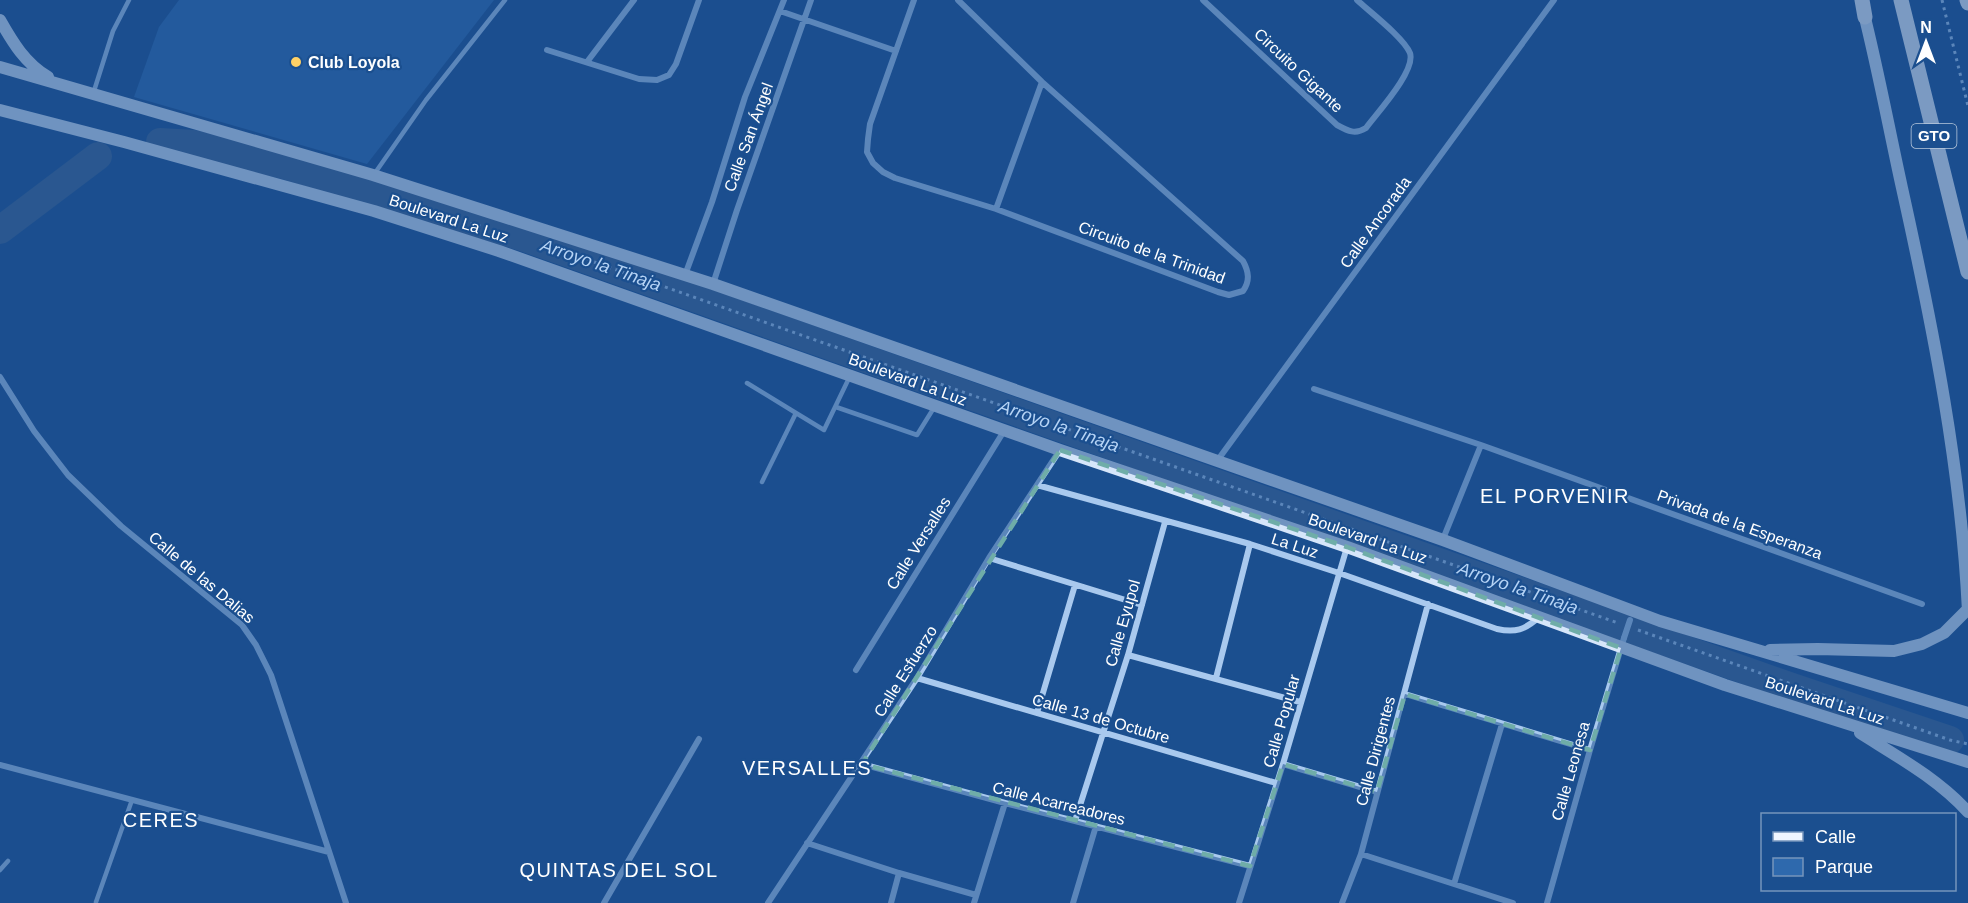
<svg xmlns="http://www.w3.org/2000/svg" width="1968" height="903" font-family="Helvetica,sans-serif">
<rect width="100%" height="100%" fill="#1b4f8f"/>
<!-- green -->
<path fill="#2e69ad" d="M 179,0 L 494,0 L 367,164 L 134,97 L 159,27 Z"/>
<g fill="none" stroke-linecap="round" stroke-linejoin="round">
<!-- river -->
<path stroke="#3c6290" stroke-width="28" d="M 160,142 L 194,144 L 287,166 L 522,237 L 1792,687 L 1950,740
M 0,230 L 98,156"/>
<!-- path -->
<path stroke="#a9c9ee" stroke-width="3" stroke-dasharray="3 4.5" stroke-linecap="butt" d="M 1942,0 L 1968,106
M 427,212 L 491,229
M 580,257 L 1618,623
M 1638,630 L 1950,740 L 1968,744"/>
<!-- lane -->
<path stroke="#a9c9ee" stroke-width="4.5" d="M 94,91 L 113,31 L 129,0
M 375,173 L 426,100 L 505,0
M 747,383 L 796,413 L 762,482
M 836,407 L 917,435 L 935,406
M 796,413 L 824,430 L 850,376
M 0,870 L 8,861
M 96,902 L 132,800"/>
<!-- street -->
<path stroke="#a9c9ee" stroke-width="6" d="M 914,0 L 870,124 L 868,139 L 867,152 L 873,163 L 883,172 L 895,178 L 996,209 L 1218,292 L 1229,295 L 1243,291 C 1250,281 1249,272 1243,261 L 1042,82 L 958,0
M 1203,0 L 1337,125 C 1348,131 1355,135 1366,128 C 1377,113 1416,71 1410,53 C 1404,38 1370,12 1357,0
M 780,11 L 896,51
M 547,50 L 639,79 L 657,80 L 669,75 L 676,64 L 699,0
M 587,62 L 634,0
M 996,209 L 1042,82
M 685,275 L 712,202 L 745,97 L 784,0
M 713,284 L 737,210 L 811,0
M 0,377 L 34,431 L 68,475 L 121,526 L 242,625 L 256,645 L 271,675 L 346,903
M 1314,389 L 1481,445 L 1922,604
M 1217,461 L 1554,0
M 1037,485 L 1250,544 L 1339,573 L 1497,629 C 1515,633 1525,630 1539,617
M 1443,539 L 1481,445
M 989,558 L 1142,605
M 1128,655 L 1300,702
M 856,670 L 1004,431
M 917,678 L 1276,783
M 1216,678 L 1250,544
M 1405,694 L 1590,750
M 1037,713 L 1075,585
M 862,764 L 1005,803 L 1250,866
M 1283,764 L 1377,792
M 0,765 L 329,852
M 1075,821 L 1128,655 L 1165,522
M 807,843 L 899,873 L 976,895
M 1361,854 L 1513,903
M 1454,884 L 1502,724
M 604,903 L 699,739
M 768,903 L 917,678 L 989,558 L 1060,450
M 891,903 L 899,873
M 974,903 L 1005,803
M 1073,903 L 1096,826
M 1239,903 L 1283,764 L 1347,547
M 1342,903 L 1361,854 L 1428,604
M 1547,903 L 1590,750 L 1624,638"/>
<!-- secondary -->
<path stroke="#d6e6fa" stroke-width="12" d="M 1863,10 C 1878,69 1889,129 1902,188 C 1933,328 1961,468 1968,611
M 0,20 C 13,43 25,63 48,77
M 0,67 L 373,175 L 713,284 L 1443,540 L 1660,621 L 1968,713
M 0,110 L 124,142 L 374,211 L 499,251 L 1060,450 L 1347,547 L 1725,685 L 1968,762
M 1770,650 L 1818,649 L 1894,651 L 1922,644 L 1944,633 L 1968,609
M 1860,733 C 1898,757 1938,779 1968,812"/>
<!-- primary -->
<path stroke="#f0f6ff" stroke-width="15" d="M 1862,0 L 1865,17
M 1901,0 L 1968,272
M 1967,0 L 1968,3"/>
<!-- street-bridge -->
<path stroke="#a9c9ee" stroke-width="6" d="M 1624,638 L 1630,620"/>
</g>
<!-- marked area -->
<path d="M0 0H1968V903H0ZM 1060,450 L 1347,547 L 1621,648 L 1590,750 L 1405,694 L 1377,792 L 1283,764 L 1250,866 L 862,764 Z" fill="#1b4f8f" fill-opacity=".55" fill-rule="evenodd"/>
<path fill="none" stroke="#6fada8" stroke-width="4.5" stroke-dasharray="12 8" stroke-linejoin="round" d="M 1060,450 L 1347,547 L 1621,648 L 1590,750 L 1405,694 L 1377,792 L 1283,764 L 1250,866 L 862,764 Z"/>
<!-- markers -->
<circle fill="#ffd166" stroke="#1b4f8f" stroke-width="2" cx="296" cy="62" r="6"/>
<g text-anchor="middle" stroke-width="4.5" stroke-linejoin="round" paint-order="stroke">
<!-- shield labels -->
<rect fill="#1b4f8f" stroke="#bbcadd" stroke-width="1.5" x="1911.5" y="124" width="45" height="24" rx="4.5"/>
<g font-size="15" font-weight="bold" fill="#fff">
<text x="1934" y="141">GTO</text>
</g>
<!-- poi labels -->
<g font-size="16" font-weight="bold" fill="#fff" stroke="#1b4f8f" text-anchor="start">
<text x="308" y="68">Club Loyola</text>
</g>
<!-- street labels -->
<g font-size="16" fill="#fff" stroke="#1b4f8f">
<text transform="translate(1299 70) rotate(43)" y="6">Circuito Gigante</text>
<text transform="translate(748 137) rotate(-70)" y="6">Calle San Ángel</text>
<text transform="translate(449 218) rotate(18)" y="6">Boulevard La Luz</text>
<text transform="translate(1375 222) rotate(-54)" y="6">Calle Ancorada</text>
<text transform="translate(1152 252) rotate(20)" y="6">Circuito de la Trinidad</text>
<text transform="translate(908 379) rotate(20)" y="6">Boulevard La Luz</text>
<text transform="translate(1740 524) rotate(20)" y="6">Privada de la Esperanza</text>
<text transform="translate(1368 538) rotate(19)" y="6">Boulevard La Luz</text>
<text transform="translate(918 543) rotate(-58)" y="6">Calle Versalles</text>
<text transform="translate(1295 545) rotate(18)" y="6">La Luz</text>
<text transform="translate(202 577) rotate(40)" y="6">Calle de las Dalias</text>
<text transform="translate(1122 623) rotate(-74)" y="6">Calle Eyupol</text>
<text transform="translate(905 671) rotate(-58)" y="6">Calle Esfuerzo</text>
<text transform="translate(1825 700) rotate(18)" y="6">Boulevard La Luz</text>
<text transform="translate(1101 718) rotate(16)" y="6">Calle 13 de Octubre</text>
<text transform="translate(1281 721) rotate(-74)" y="6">Calle Popular</text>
<text transform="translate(1375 751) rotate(-75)" y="6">Calle Dirigentes</text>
<text transform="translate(1570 771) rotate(-74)" y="6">Calle Leonesa</text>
<text transform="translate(1059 803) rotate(14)" y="6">Calle Acarreadores</text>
</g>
<!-- water labels -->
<g font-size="18" font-style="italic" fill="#b5d3f5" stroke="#1b4f8f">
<text transform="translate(601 265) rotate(19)" y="6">Arroyo la Tinaja</text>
<text transform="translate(1059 426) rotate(19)" y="6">Arroyo la Tinaja</text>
<text transform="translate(1518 588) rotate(19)" y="6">Arroyo la Tinaja</text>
</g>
<!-- quarter labels -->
<g font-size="20" letter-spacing="1.5" fill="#fff" stroke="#1b4f8f">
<text x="1555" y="503">EL PORVENIR</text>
<text x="807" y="775">VERSALLES</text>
<text x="161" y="827">CERES</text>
<text x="619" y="877">QUINTAS DEL SOL</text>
</g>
</g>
<!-- legend -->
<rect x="1761" y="813" width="195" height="78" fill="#1b4f8f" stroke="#7695bc" stroke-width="1.5"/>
<rect x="1773" y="832" width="30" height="9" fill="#f0f6ff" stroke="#7695bc" stroke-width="1.5"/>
<text x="1815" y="843" font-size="18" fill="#ffffff">Calle</text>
<rect x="1773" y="858" width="30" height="18" fill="#2e69ad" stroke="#7695bc" stroke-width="1.5"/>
<text x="1815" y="873" font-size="18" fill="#ffffff">Parque</text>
<!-- north arrow -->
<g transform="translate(1926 42)" stroke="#1b4f8f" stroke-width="4.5" paint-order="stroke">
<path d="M0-4.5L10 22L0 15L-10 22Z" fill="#ffffff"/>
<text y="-9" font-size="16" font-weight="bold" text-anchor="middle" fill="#ffffff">N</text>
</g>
</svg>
